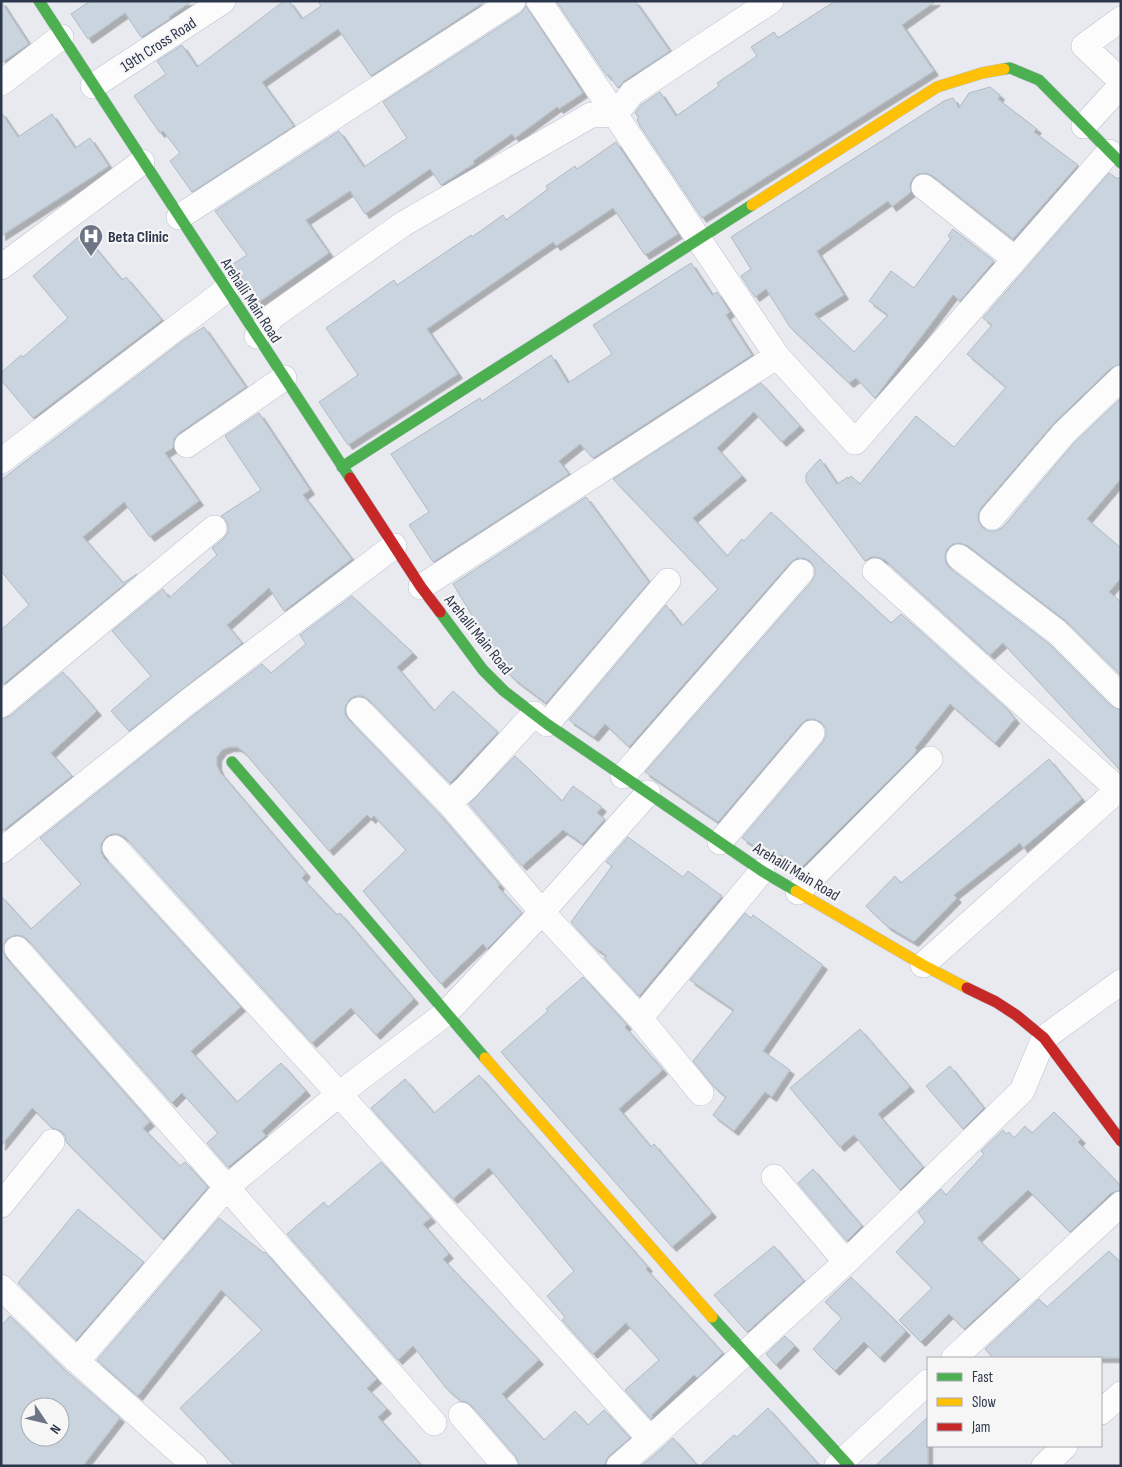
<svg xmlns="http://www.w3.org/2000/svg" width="1122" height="1467" font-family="'Sofia Sans Condensed',sans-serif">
<defs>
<filter id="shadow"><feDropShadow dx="4.5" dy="4.5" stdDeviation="0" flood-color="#0004"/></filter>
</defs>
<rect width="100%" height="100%" fill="#e8eaf0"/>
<!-- building -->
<path fill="#cad4df" stroke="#b0bbc5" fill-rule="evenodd" filter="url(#shadow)" d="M 1,1 L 29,44 L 1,63 Z
M 90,1 L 192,1 L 169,17 L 170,19 L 141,37 L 125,13 L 88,39 L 71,14 Z
M 284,1 L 289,1 L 302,19 L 321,6 L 318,1 L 486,1 L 371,76 L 338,29 L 262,82 L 294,126 L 192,192 L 170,161 L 180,153 L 163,131 L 160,133 L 134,96 L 166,74 L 157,61 L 182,45 L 197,67 Z
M 556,1 L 635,1 L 670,51 L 624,81 L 618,88 L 609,75 L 607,76 Z
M 835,1 L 936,1 L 902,25 L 934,71 L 702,218 L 640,126 L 637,119 L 639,118 L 635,113 L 642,104 L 660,92 L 676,116 L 719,86 L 717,83 L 757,56 L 751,47 L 774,32 L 778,38 Z
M 526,6 L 583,93 L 559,109 L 557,107 L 515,138 L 512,134 L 473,161 L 475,163 L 441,185 L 430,169 L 365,214 L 350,191 L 306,220 L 329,253 L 259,302 L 233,264 L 247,255 L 215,211 L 339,131 L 364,167 L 407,138 L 383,102 L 521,13 Z
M 990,87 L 1000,95 L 998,99 L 1037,129 L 1034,132 L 1078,165 L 1013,239 L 933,176 L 926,173 L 918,174 L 913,178 L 910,184 L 911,192 L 892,207 L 888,201 L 817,251 L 844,295 L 814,314 L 854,352 L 888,315 L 869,301 L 891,271 L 914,288 L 951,238 L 948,236 L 953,229 L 994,261 L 960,301 L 953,295 L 875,398 L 856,378 L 849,383 L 790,327 L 766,289 L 755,297 L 741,276 L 751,269 L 731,237 L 944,101 L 953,98 L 959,108 L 969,93 Z
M 1,112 L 18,137 L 52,114 L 75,148 L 90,138 L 109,166 L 1,236 Z
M 616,142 L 678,234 L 645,255 L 613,208 L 556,246 L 553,242 L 427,329 L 458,374 L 348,445 L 319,402 L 358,375 L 326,328 L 394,280 L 397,285 L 471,235 L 472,237 L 503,215 L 506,220 L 548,189 L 546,186 L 575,166 L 577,169 Z
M 1109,173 L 1116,178 L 1121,178 L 1121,364 L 1111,368 L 1054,423 L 981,508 L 978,515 L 979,522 L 983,528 L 989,531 L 996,531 L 1003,527 L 1074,443 L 1121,398 L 1121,479 L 1087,519 L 1121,548 L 1121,578 L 1109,592 L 1121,602 L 1121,675 L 1066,621 L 968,546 L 960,543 L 953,544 L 947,549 L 945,556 L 946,563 L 950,568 L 1048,643 L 1111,706 L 1121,710 L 1121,771 L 1003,643 L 990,655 L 885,560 L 877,557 L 871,557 L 865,561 L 806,482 L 806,474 L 820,459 L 837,484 L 848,477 L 849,479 L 851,476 L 860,484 L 916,416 L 954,447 L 1006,387 L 967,354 L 992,325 L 983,318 Z
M 83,233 L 122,280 L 126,277 L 162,320 L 33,418 L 1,380 L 1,373 L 21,355 L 23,357 L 68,318 L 33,276 Z
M 691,263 L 712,295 L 717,292 L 730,312 L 726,315 L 752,355 L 593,458 L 580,444 L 559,461 L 569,474 L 433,562 L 409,525 L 429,512 L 391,454 L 480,398 L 482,401 L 551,355 L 568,383 L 612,354 L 593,325 Z
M 204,327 L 246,387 L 179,433 L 174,439 L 173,448 L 165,453 L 199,501 L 150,537 L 124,502 L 83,537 L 123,583 L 137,574 L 1,686 L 1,630 L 29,605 L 1,571 L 1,480 L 185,339 Z
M 761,383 L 800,426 L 782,442 L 754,412 L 717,448 L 742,476 L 693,518 L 727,556 L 742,539 L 744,541 L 771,512 L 891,623 L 901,614 L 1006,708 L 1015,719 L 995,743 L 950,704 L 915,748 L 917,750 L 912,757 L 799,870 L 781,855 L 776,861 L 742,838 L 823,742 L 826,736 L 826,729 L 821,722 L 814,719 L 808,719 L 801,724 L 718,822 L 645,772 L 812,581 L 815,575 L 815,568 L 810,561 L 804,558 L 797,558 L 790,563 L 629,747 L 605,724 L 594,737 L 569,720 L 666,605 L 682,626 L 718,589 L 613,479 Z
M 259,413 L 310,490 L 303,495 L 352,559 L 284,611 L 269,588 L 227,625 L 242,643 L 129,731 L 111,711 L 151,676 L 112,631 L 163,589 L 169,598 L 217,555 L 212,548 L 223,539 L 228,532 L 228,525 L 225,519 L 221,516 L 261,490 L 225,436 Z
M 586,497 L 649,582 L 546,703 L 514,679 L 495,660 L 490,654 L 493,650 L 453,584 Z
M 352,596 L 413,653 L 397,667 L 434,711 L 453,691 L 498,732 L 450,783 L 369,700 L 362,696 L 355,696 L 349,700 L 345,707 L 345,714 L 349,720 L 438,813 L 500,885 L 498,887 L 522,913 L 487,949 L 483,944 L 441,984 L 363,891 L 406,850 L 374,816 L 371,819 L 367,815 L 329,851 L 244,752 L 237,747 L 230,747 L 222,750 L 217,757 L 217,765 L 220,772 L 306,873 L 302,878 L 337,915 L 340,913 L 414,999 L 376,1035 L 351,1008 L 312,1043 L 126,838 L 119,834 L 112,834 L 106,837 L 101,844 L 101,852 L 104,858 L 241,1007 L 191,1051 L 237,1102 L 281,1063 L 306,1091 L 262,1131 L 266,1136 L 228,1167 L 207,1143 L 218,1133 L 182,1093 L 172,1103 L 28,940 L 22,936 L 15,935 L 7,939 L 3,945 L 3,951 L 6,958 L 150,1122 L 143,1128 L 180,1166 L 185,1162 L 208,1187 L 163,1239 L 66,1142 L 65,1136 L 61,1131 L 52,1128 L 32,1108 L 1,1146 L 1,896 L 31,929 L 81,884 L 40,838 L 198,712 L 262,664 L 271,673 L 306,644 L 300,635 Z
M 63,672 L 97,711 L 51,753 L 72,776 L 1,832 L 1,719 L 10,716 Z
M 515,756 L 562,801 L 573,786 L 602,807 L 597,813 L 605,819 L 583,844 L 563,830 L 522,866 L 469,804 Z
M 1049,759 L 1082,799 L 1023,848 L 1020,843 L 954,895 L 957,898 L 914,942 L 887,926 L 866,906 L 895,876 L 901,883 Z
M 628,837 L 683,877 L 688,871 L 722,896 L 639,996 L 604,958 L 607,956 L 594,947 L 571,922 L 612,866 L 606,862 Z
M 745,913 L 751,918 L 753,915 L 823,965 L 763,1051 L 790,1070 L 772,1097 L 765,1092 L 734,1131 L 713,1115 L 726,1097 L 714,1087 L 693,1061 L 734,1010 L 690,980 Z
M 583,977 L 627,1025 L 625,1027 L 663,1070 L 619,1109 L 651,1147 L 654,1144 L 712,1213 L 672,1247 L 501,1052 L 548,1011 L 546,1009 Z
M 860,1029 L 910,1087 L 878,1114 L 923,1167 L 900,1190 L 854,1135 L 840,1147 L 790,1088 Z
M 950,1066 L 984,1108 L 963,1129 L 926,1086 Z
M 479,1075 L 648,1267 L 646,1269 L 723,1353 L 697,1378 L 694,1375 L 652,1415 L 653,1416 L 651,1419 L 625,1390 L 659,1360 L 626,1323 L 593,1354 L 562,1320 L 565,1317 L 547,1296 L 574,1271 L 489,1168 L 453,1199 L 371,1108 L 405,1079 L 434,1113 Z
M 1054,1112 L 1081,1139 L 1078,1142 L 1121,1186 L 1121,1190 L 1111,1193 L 1070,1232 L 1028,1190 L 977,1238 L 1019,1279 L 964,1329 L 949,1314 L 921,1342 L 899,1320 L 932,1288 L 896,1252 L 925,1222 L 918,1212 L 941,1189 L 946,1195 L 984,1154 L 981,1151 L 1003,1130 L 1006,1134 L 1009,1132 L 1014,1138 L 1025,1126 L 1032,1133 Z
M 381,1162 L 431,1218 L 423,1224 L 449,1254 L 443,1259 L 539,1360 L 502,1394 L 544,1440 L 575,1411 L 588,1425 L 604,1410 L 630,1438 L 609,1456 L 606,1461 L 605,1466 L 519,1466 L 516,1457 L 472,1406 L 466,1402 L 461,1401 L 446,1388 L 413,1346 L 398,1360 L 287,1234 L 324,1202 L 328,1207 Z
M 813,1169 L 862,1226 L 847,1241 L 798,1183 Z
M 78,1209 L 144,1262 L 76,1340 L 18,1283 Z
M 219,1218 L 264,1253 L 265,1252 L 377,1379 L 367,1388 L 387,1409 L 378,1417 L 422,1466 L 235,1466 L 180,1408 L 262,1330 L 221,1290 L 138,1396 L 97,1360 Z
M 774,1246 L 804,1281 L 747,1332 L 714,1295 Z
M 1109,1251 L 1121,1263 L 1121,1358 L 993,1358 L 985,1349 L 1039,1299 L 1047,1307 Z
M 851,1277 L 906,1331 L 880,1358 L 864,1342 L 835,1371 L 813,1349 L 842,1318 L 825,1302 Z
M 10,1316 L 67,1372 L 120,1418 L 83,1466 L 1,1466 L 1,1326 ZM 30,1407 L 60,1407 L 60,1437 L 30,1437 Z
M 785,1336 L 795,1346 L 776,1365 L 766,1354 Z
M 768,1408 L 820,1466 L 700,1466 L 734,1435 L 737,1437 Z
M 928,1417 L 928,1466 L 875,1466 Z
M 673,1438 L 698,1466 L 641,1466 L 660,1450 Z"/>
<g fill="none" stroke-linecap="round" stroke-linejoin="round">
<!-- street casing -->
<g stroke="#bdc2cf" stroke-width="26">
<path id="street" d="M 539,1 L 777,356 L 855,442 L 1109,152
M 1121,19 L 1084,46 L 1121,81
M 1,83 L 61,37
M 93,86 L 223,1
M 1084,126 L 1121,85
M 924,187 L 1015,259
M 179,217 L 513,1
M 1,267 L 142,162
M 257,336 L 273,316 L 403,224 L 591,115 L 616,114 L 632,93 L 771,1
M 187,445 L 284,378
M 1,461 L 226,290
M 992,517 L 1064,433 L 1121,378
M 959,557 L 1057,632 L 1121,696
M 875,571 L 1121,792
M 421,587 L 777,356
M 1,705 L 214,528
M 359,710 L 449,803
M 534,714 L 466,788 L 449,803 L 542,912 L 640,1018 L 701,1093
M 547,724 L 668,581
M 623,776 L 801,572
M 720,842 L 812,733
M 115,848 L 339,1094 L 650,1439
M 1,851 L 189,701 L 394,546
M 798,892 L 930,759
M 17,949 L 434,1423
M 923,965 L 1121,787
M 640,1018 L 762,871
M 774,1177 L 846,1262
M 1,1205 L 52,1142
M 1,1287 L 77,1361 L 195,1466
M 954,1358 L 1121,1204
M 77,1361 L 226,1188 L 339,1094 L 446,1013 L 542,912 L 648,793
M 1101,1412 L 1121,1394
M 461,1415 L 505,1466
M 619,1466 L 650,1439 L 846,1262 L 1022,1091 L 1044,1038 L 1121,982
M 837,1466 L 928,1382
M 1044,1466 L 1065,1446"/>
</g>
<!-- fast casing -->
<g stroke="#bdc2cf" stroke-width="12">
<path id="fast" d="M 39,1 L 350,478
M 1004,69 L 1010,68 L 1039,80 L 1121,163
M 342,467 L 752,205
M 440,612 L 483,670 L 504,691 L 547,724 L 762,871 L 796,891
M 232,762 L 485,1058
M 712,1317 L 849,1466"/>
</g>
<!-- slow casing -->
<g stroke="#bdc2cf" stroke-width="12">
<path id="slow" d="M 752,205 L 937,87 L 982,73 L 1004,69
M 796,891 L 923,965 L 967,988
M 485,1058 L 712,1317"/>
</g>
<!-- jam casing -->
<g stroke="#bdc2cf" stroke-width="12">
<path id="jam" d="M 350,478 L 421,587 L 440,612
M 967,988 L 996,1002 L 1016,1015 L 1044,1038 L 1121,1141"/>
</g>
<!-- street -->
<use href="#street" stroke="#fcfcfd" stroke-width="25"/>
<!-- fast -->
<use href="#fast" stroke="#4caf50" stroke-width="11"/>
<!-- slow -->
<use href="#slow" stroke="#ffc107" stroke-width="11"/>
<!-- jam -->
<use href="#jam" stroke="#c62828" stroke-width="11"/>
</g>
<!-- icons -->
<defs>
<g id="hospital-pin" transform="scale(1.25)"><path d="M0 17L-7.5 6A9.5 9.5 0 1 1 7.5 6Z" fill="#6e7685" stroke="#f6f6f6"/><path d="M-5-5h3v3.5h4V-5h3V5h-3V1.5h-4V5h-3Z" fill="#fff"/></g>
</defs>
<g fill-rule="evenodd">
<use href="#hospital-pin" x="91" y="236"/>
</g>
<g text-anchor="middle" stroke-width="4.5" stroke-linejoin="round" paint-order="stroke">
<!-- street labels -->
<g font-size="16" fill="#2d374c" stroke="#f6f6f6">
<text transform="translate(158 44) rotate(-33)" y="6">19th Cross Road</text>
<text transform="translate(252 300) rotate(57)" y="6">Arehalli Main Road</text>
<text transform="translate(479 634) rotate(51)" y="6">Arehalli Main Road</text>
<text transform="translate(797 871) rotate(31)" y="6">Arehalli Main Road</text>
</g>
<!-- poi labels -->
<g font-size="16" font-weight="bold" fill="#2d374c" stroke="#f6f6f6" text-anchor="start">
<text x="108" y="242">Beta Clinic</text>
</g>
</g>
<!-- border -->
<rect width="1122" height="1467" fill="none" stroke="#2d374c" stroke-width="5"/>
<!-- legend -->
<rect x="927" y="1357" width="175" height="90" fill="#f6f6f6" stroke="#a6aab2"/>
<rect x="937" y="1373" width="25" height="8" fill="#4caf50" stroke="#a6aab2"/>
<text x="972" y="1382" font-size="15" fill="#2d374c">Fast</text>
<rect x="937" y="1398" width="25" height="8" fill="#ffc107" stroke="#a6aab2"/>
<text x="972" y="1407" font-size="15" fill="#2d374c">Slow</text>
<rect x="937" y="1423" width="25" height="8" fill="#c62828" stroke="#a6aab2"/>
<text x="972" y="1432" font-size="15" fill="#2d374c">Jam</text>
<!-- north arrow -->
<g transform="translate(45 1422) rotate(125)"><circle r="24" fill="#f6f6f6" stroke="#a6aab2"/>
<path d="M0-4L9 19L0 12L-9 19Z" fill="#6e7685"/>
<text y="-8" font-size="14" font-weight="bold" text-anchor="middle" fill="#2d374c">N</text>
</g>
</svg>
